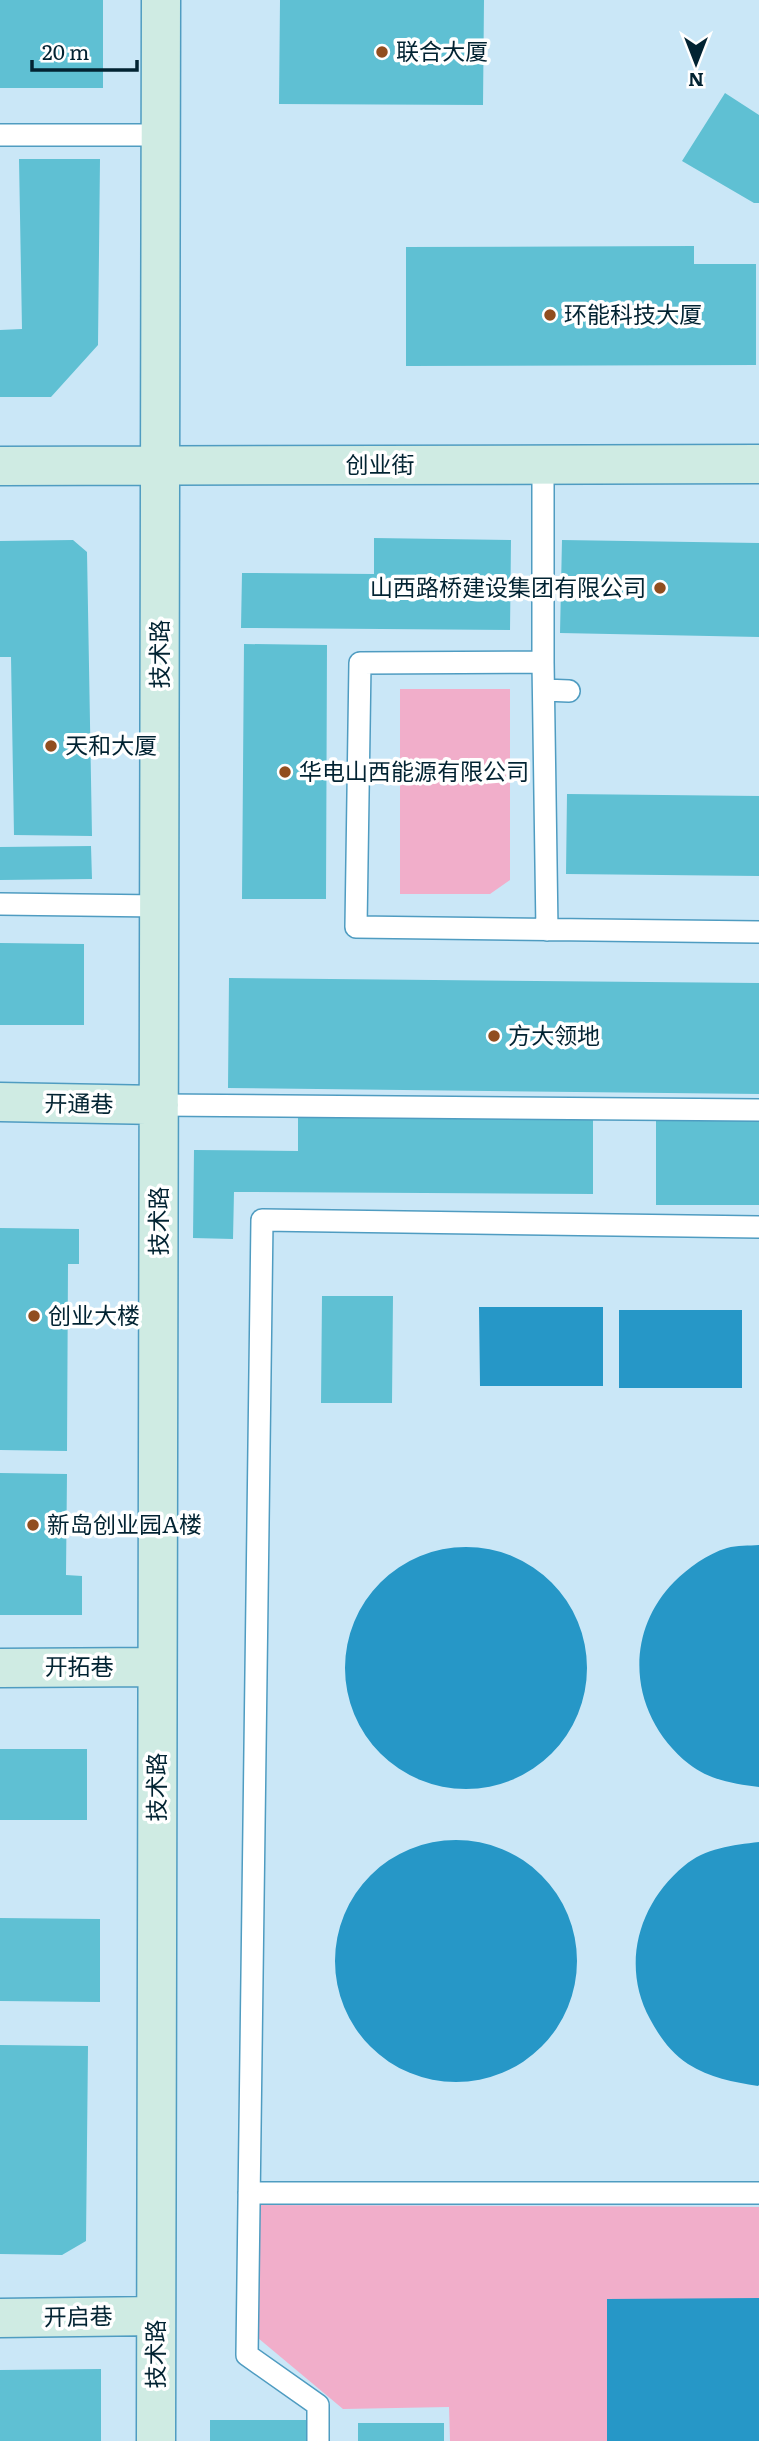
<svg xmlns="http://www.w3.org/2000/svg" width="759" height="2441" font-family="Literata,'Noto Sans SC',serif">
<rect width="100%" height="100%" fill="#cae7f7"/>
<!-- green -->
<path fill="#f1aeca" d="M 400,689 L 510,689 L 510,880 L 490,894 L 400,894 Z
M 257,2205 L 759,2207 L 759,2441 L 450,2441 L 449,2407 L 343,2409 L 258,2338 Z"/>
<!-- water -->
<path fill="#2697c7" d="M 479,1307 L 603,1307 L 603,1386 L 480,1386 Z
M 619,1310 L 742,1310 L 742,1388 L 619,1388 Z
M 759,1545 L 759,1787 C 735,1784 709,1780 689,1764 C 631,1718 621,1636 674,1582 C 688,1568 707,1554 727,1548 C 737,1545 749,1546 759,1545 Z
M345 1668a121 121 0 1 1 242 0a121 121 0 1 1-242 0Z
M335 1961a121 121 0 1 1 242 0a121 121 0 1 1-242 0Z
M 759,1842 L 759,2085 L 758,2086 C 733,2082 710,2078 688,2064 C 671,2053 659,2036 650,2019 C 621,1966 638,1904 684,1866 C 705,1848 733,1845 759,1842 Z
M 759,2298 L 759,2441 L 607,2441 L 607,2299 Z"/>
<!-- building -->
<path fill="#5fc0d3" d="M 0,0 L 103,0 L 103,88 L 0,88 Z
M 280,0 L 484,0 L 483,105 L 279,104 Z
M 725,93 L 759,115 L 759,203 L 754,203 L 682,161 Z
M 19,159 L 100,159 L 98,345 L 51,397 L 0,397 L 0,330 L 22,329 Z
M 694,246 L 694,264 L 756,264 L 756,365 L 406,366 L 406,247 Z
M 374,538 L 511,540 L 510,630 L 241,628 L 242,573 L 374,574 Z
M 73,540 L 87,552 L 92,836 L 14,835 L 11,657 L 0,657 L 0,541 Z
M 562,540 L 759,543 L 759,637 L 560,633 Z
M 244,644 L 327,645 L 326,899 L 242,899 Z
M 567,794 L 759,796 L 759,876 L 566,874 Z
M 91,846 L 92,879 L 0,880 L 0,847 Z
M 0,943 L 84,944 L 84,1025 L 0,1025 Z
M 229,978 L 759,983 L 759,1094 L 228,1088 Z
M 298,1115 L 593,1117 L 593,1194 L 234,1192 L 233,1239 L 193,1238 L 194,1150 L 298,1151 Z
M 656,1116 L 759,1116 L 759,1205 L 656,1205 Z
M 0,1228 L 79,1229 L 79,1264 L 68,1264 L 67,1451 L 0,1450 Z
M 322,1296 L 393,1296 L 392,1403 L 321,1403 Z
M 0,1473 L 67,1474 L 66,1575 L 82,1576 L 82,1615 L 0,1615 Z
M 0,1749 L 87,1749 L 87,1820 L 0,1820 Z
M 0,1918 L 100,1919 L 100,2002 L 0,2001 Z
M 0,2045 L 88,2046 L 86,2241 L 62,2255 L 0,2254 Z
M 101,2369 L 101,2441 L 0,2441 L 0,2370 Z
M 210,2420 L 309,2420 L 309,2441 L 210,2441 Z
M 358,2423 L 444,2423 L 444,2441 L 358,2441 Z"/>
<g fill="none" stroke-linecap="round" stroke-linejoin="round">
<!-- lane casing -->
<g stroke="#4f9cc1" stroke-width="24">
<path id="lane" d="M 0,135 L 161,135
M 543,465 L 543,662 L 360,663 L 356,927 L 759,932
M 543,662 L 547,930
M 544,690 L 569,691
M 0,904 L 159,906
M 159,1105 L 759,1110
M 249,2193 L 759,2193
M 318,2441 L 318,2405 L 247,2355 L 262,1220 L 759,1227"/>
</g>
<!-- secondary casing -->
<g stroke="#4f9cc1" stroke-width="41">
<path id="secondary" d="M 0,466 L 759,464
M 0,1102 L 159,1105
M 0,1668 L 157,1667
M 0,2318 L 156,2316
M 156,2441 L 161,0"/>
</g>
<!-- lane -->
<use href="#lane" stroke="#fff" stroke-width="21"/>
<!-- secondary -->
<use href="#secondary" stroke="#cfebe3" stroke-width="38"/>
</g>
<!-- markers -->
<g fill="#914e1f" stroke="#fff" stroke-width="2.5">
<circle cx="382" cy="52" r="7"/>
<circle cx="550" cy="315" r="7"/>
<circle cx="660" cy="588" r="7"/>
<circle cx="51" cy="746" r="7"/>
<circle cx="285" cy="772" r="7"/>
<circle cx="494" cy="1036" r="7"/>
<circle cx="34" cy="1316" r="7"/>
<circle cx="33" cy="1525" r="7"/>
</g>
<g text-anchor="middle" stroke-width="7" stroke-linejoin="round" paint-order="stroke">
<!-- poi labels -->
<g font-size="23" fill="#022332" stroke="#fff" text-anchor="start">
<text x="396" y="60">联合大厦</text>
<text x="564" y="323">环能科技大厦</text>
<text x="646" y="596" text-anchor="end">山西路桥建设集团有限公司</text>
<text x="65" y="754">天和大厦</text>
<text x="299" y="780">华电山西能源有限公司</text>
<text x="508" y="1044">方大领地</text>
<text x="48" y="1324">创业大楼</text>
<text x="47" y="1533">新岛创业园A楼</text>
</g>
<!-- street labels -->
<g font-size="23" fill="#022332" stroke="#fff">
<text x="380" y="473">创业街</text>
<text transform="translate(160 654) rotate(-90)" y="8">技术路</text>
<text transform="translate(79 1104) rotate(1)" y="8">开通巷</text>
<text transform="translate(159 1221) rotate(-90)" y="8">技术路</text>
<text x="79" y="1675">开拓巷</text>
<text transform="translate(157 1787) rotate(-90)" y="8">技术路</text>
<text transform="translate(78 2317) rotate(-1)" y="8">开启巷</text>
<text transform="translate(156 2354) rotate(-90)" y="8">技术路</text>
</g>
</g>
<!-- north arrow -->
<g transform="translate(696 63) rotate(180)" stroke="#ffffff" stroke-width="5" paint-order="stroke">
<path d="M0-5L12 26L0 18L-12 26Z" fill="#022332"/>
<text y="-10" font-size="19" font-weight="bold" text-anchor="middle" fill="#022332">N</text>
</g>
<!-- scale -->
<path d="M32 60v10h105v-10" fill="none" stroke="#022332" stroke-width="3.5"/>
<text x="42" y="60" font-size="21" fill="#022332" stroke="#ffffff" stroke-width="5" paint-order="stroke">20 m</text>
</svg>
